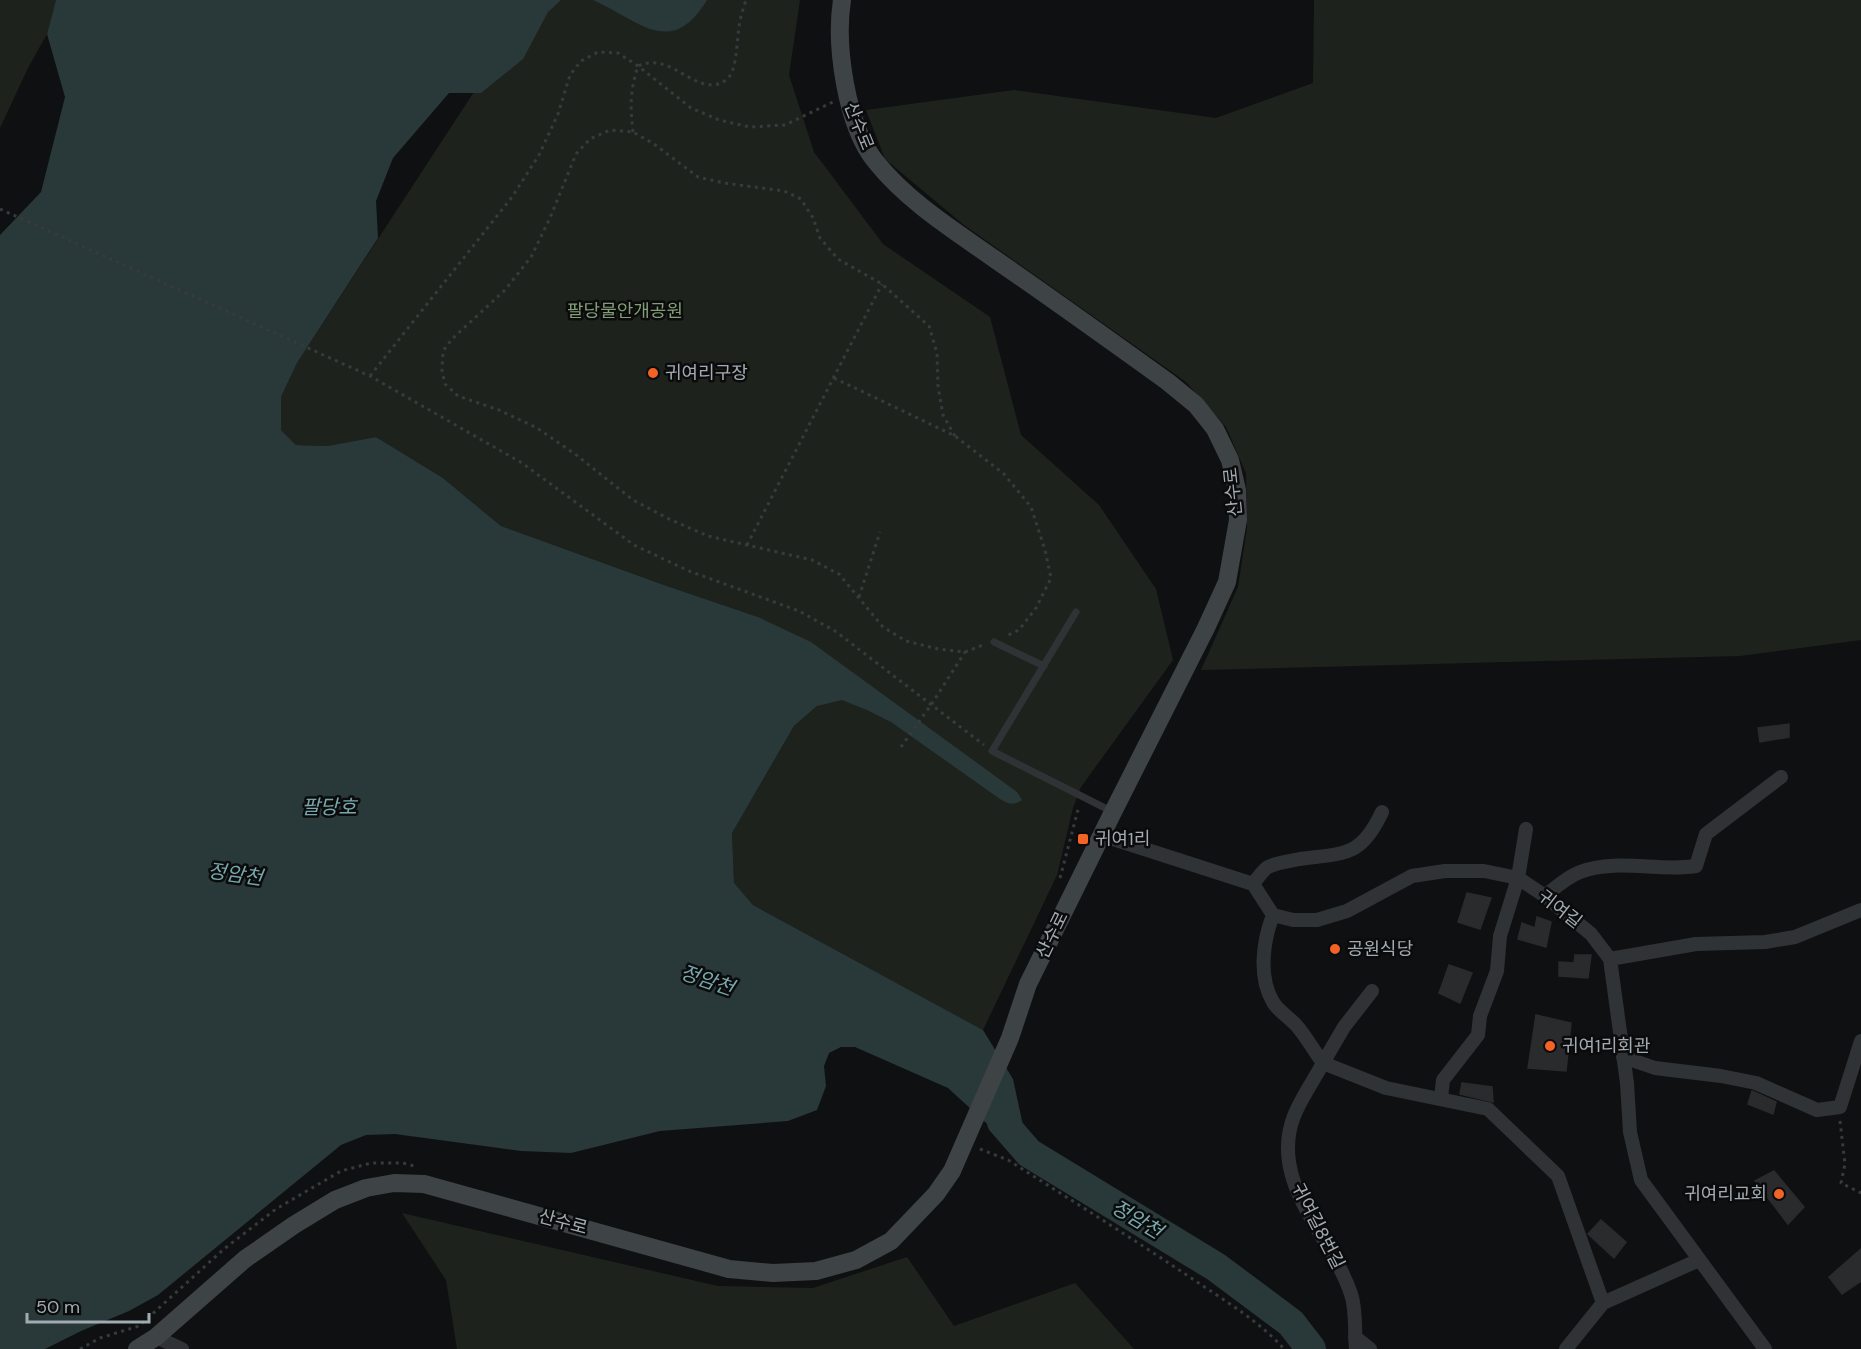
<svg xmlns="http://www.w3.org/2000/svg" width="1861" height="1349" font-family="'DM Sans','Noto Sans KR',sans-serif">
<rect width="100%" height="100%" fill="#0f1011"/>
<!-- green -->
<path fill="#1d231c" d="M 0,0 L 56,0 L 47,34 L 28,68 L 0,128 Z
M 534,0 L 800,0 L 789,75 L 814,152 L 883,244 L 990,317 L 1021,435 L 1099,505 L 1156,589 L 1173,660 L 1081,787 L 1073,808 L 1057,875 L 983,1030 L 753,905 L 734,884 L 732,833 L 794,726 L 817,706 L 758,617 L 664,585 L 501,526 L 443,478 L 376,437 L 327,446 L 296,445 L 281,430 L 281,397 L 297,363 Z
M 1314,0 L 1861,0 L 1861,640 L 1740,656 L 1201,670 L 1238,587 L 1247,528 L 1246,473 L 1226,427 L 1186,382 L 964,225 L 885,159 L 866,110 L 1014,90 L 1216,118 L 1313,83 Z
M 402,1213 L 718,1286 L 813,1288 L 907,1257 L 954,1326 L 1075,1283 L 1134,1349 L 457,1349 L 446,1280 Z"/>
<!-- water -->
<path fill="#293839" d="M 56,0 L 561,0 L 548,12 L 523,59 L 481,93 L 449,93 L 393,158 L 376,201 L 378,238 L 297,363 L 281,397 L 281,430 L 296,445 L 327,446 L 376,437 L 443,478 L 501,526 L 664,585 L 758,617 L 811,642 L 1017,792 L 1022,800 C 1013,806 1009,804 1000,799 L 891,722 L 867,710 L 842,700 L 817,706 L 794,726 L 732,833 L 734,883 L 753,905 L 983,1030 L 1013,1079 L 1029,1153 L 996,1132 L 948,1088 L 855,1047 L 841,1047 L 829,1053 L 824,1066 L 826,1086 L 817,1110 L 788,1121 L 660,1131 L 571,1153 L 521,1151 L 395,1134 L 366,1135 L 341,1145 L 158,1295 L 129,1311 L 81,1331 L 45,1349 L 0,1349 L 0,235 L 41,192 L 65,97 L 47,34 Z
M 593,0 L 707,0 C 671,59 640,21 593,0 Z"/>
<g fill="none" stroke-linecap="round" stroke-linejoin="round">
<!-- river -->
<path stroke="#293839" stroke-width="30" d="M 1002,1122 L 1029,1153 L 1216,1267 L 1291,1323 L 1311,1349"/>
</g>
<!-- building -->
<path fill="#2a2b2d" stroke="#292b2d" stroke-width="1.5" d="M 1789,724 L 1789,737 L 1760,742 L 1758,728 Z
M 1467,893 L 1491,898 L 1480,929 L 1458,922 Z
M 1537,917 L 1551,922 L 1546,947 L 1518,939 L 1522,923 L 1535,928 Z
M 1575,955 L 1591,955 L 1588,978 L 1559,976 L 1559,962 L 1574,963 Z
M 1449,965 L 1472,973 L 1460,1003 L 1439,993 Z
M 1536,1015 L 1571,1023 L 1566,1071 L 1528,1068 Z
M 1462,1083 L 1492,1087 L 1493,1102 L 1460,1094 Z
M 1752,1091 L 1776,1102 L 1773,1114 L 1748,1104 Z
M 1774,1171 L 1804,1207 L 1788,1224 L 1755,1181 Z
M 1601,1220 L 1626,1242 L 1614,1258 L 1588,1234 Z
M 1861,1249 L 1861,1281 L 1842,1294 L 1829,1277 Z"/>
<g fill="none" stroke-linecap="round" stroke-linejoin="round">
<!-- path -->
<path stroke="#363b3d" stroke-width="3" stroke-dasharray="3 4.5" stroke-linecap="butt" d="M 633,132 C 630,106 630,91 638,66 C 671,51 693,94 721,83 C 726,81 732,75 733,69 C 737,56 737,41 739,27 C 740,18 743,9 746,0
M 0,209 L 370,376 L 522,463 L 634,545 L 689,571 L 799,611 L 835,631 L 984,745
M 370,376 L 512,197 L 539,155 L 558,114 L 570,75 L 581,61 L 598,52 L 618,53 L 638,66 L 691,108 L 719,120 L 750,127 L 785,125 L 833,102
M 834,378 L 955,436 L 1004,474 L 1031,507 L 1045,550 L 1051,578 L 1036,608 L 1019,630 L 1006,636
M 955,436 L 943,415 L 938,386 L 937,353 L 929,326 L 882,284 L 838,259 L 820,238 L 813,218 L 801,199 L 784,191 L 724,183 L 698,177 L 654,144 L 633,132 L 610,130 L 590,139 L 576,154 L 550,218 L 531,257 L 505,290 L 452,339 L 443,351 L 442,371 L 445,384 L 458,396 L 499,410 L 537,428 L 575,454 L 633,500 L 669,519 L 708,536 L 812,560 L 839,574 L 883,627 L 906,641 L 938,649 L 965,652 L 983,645
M 747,545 L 882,284
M 859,597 L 880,532
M 901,747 L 931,705 L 965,652
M 1060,878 L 1079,806
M 1840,1121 L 1845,1164 L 1841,1183 L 1861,1193
M 980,1149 L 1008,1160 C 1071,1200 1135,1240 1197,1282 C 1227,1302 1260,1322 1284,1349
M 80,1349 L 100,1338 L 139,1326 L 224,1249 L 276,1209 L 341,1171 L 371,1163 L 403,1163 L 414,1166"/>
<!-- lane -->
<path stroke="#303336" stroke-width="7" d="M 1076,612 L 992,751 L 1113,812
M 994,642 L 1044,666"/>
<!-- street -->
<path stroke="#303336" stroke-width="14" d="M 1101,835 L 1253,884 L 1273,915 L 1293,920 L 1317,920 L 1347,911 L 1412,876 L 1445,871 L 1484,871 L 1518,878 L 1545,896 L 1591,934 L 1610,959 L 1627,1083 L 1630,1132 L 1641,1180 L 1765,1349
M 1253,884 C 1257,879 1263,870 1268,867 C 1278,862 1290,861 1300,859 C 1345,853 1361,857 1382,812
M 1545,896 C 1556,887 1567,877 1580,872 C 1617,858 1659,872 1696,866 L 1706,834 L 1781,777
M 1273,915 C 1263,941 1258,977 1273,1002 C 1278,1011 1289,1017 1296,1025 C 1306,1036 1314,1051 1323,1063 C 1314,1080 1301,1098 1294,1116 C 1268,1183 1332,1236 1351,1294 C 1357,1312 1354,1331 1356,1349
M 1610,959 L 1696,944 L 1765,942 L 1795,937 L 1861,910
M 1372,991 L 1344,1027 L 1323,1063 L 1386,1088 L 1488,1109 L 1558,1176 L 1603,1303
M 1623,1057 L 1655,1068 L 1721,1076 L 1756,1083 L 1817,1110 L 1840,1107 L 1861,1041
M 1441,1098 L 1443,1080 L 1478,1035 L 1480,1016 L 1497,971 L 1500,936 L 1518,878 L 1526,829
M 156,1337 L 182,1349
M 1355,1337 L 1370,1349
M 1566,1349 L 1603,1303 L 1699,1260"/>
<!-- secondary -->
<path stroke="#3e4346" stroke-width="18" d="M 137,1349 L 156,1337 L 245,1259 L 294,1225 L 335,1200 L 366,1188 L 394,1183 L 424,1184 L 729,1269 L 773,1273 L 816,1271 L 856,1260 L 891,1241 L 936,1194 L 952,1171 L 1010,1038 L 1028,984 L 1113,812 L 1206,628 L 1227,582 L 1238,520 L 1237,490 L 1230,460 L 1215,429 L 1196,405 L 1168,382 C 1111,341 1054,300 996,260 C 955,231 908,202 876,162 C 846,126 835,45 842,0"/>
</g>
<!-- markers -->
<g fill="#f36325" stroke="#0b0b0c" stroke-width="2">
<circle cx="653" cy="373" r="6"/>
<rect x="1077" y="833" width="12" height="12" rx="3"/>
<circle cx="1335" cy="949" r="6"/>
<circle cx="1550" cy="1046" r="6"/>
<circle cx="1779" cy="1194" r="6"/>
</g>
<g text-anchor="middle" stroke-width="5" stroke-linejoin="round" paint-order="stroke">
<!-- street labels -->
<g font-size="18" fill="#a0acb2" stroke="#0b0b0c">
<text transform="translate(859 126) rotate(68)" y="6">산수로</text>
<text transform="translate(1233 492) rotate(-96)" y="6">산수로</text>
<text transform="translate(1560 909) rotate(38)" y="6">귀여길</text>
<text transform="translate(1052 935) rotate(-64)" y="6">산수로</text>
<text transform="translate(563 1222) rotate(15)" y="6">산수로</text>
<text transform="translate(1318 1226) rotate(63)" y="6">귀여길8번길</text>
</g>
<!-- park labels -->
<g font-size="18" fill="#829e77" stroke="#0b0b0c">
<text x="625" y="317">팔당물안개공원</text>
</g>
<!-- poi labels -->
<g font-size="18" fill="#a0acb2" stroke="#0b0b0c" text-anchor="start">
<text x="665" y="379">귀여리구장</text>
<text x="1095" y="845">귀여1리</text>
<text x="1347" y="955">공원식당</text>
<text x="1562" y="1052">귀여1리회관</text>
<text x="1767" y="1200" text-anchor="end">귀여리교회</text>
</g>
<!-- water labels -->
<g font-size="20" font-style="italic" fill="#76a8ae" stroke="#0b0b0c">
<text x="329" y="814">팔당호</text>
<text transform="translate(235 874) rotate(8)" y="7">정암천</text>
<text transform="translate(707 980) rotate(19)" y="7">정암천</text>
<text transform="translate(1137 1219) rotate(31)" y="7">정암천</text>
</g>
</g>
<!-- scale -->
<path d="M27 1313v9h122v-9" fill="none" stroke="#a0acb2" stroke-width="3"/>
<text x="36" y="1313" font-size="18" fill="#a0acb2" stroke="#0b0b0c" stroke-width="4.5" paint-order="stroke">50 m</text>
</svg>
